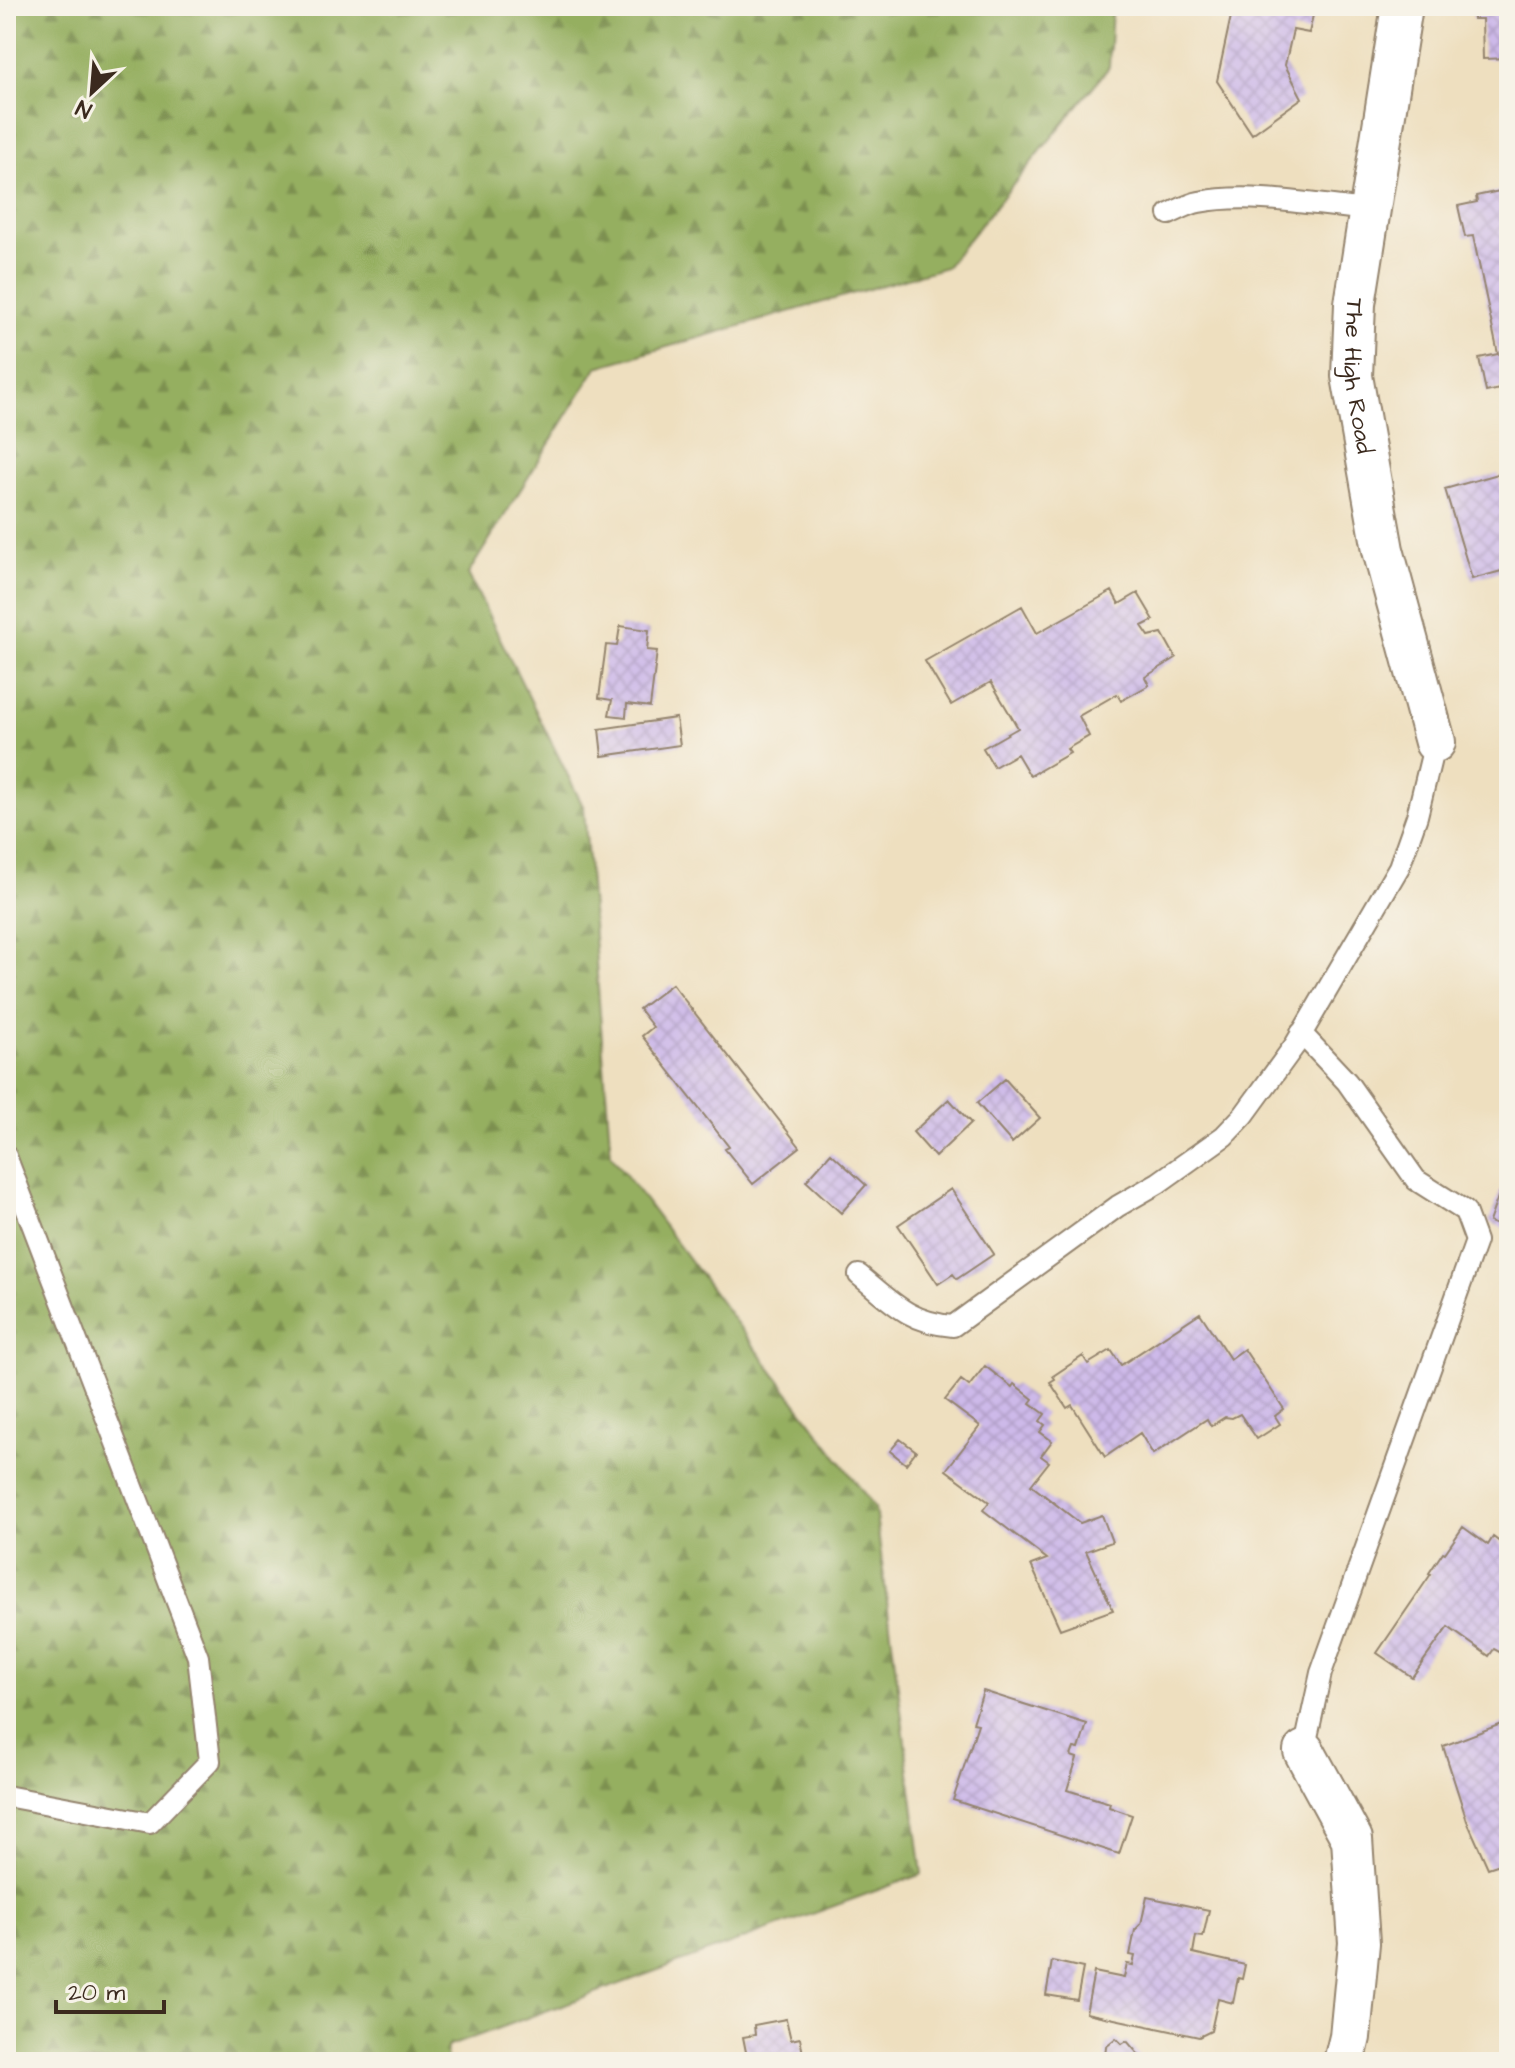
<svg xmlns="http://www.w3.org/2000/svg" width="1515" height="2068" font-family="'Architects Daughter',sans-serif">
<defs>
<pattern id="forest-firs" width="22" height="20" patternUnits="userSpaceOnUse" patternTransform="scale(2)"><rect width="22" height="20" fill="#95af60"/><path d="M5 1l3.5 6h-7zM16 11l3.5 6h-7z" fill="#7b8f4f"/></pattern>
<pattern id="building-cross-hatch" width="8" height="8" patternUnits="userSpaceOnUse" patternTransform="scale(2)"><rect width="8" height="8" fill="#cdb9e9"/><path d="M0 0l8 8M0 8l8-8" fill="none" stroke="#b19fc7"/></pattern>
</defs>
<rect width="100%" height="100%" fill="#f7f3e8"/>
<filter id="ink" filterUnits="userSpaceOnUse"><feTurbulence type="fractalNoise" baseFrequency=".0125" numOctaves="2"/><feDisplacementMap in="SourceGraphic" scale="16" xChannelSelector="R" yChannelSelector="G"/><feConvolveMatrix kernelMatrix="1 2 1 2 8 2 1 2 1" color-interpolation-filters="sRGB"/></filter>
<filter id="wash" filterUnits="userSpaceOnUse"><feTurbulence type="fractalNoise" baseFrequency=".006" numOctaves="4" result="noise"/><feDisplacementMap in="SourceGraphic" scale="32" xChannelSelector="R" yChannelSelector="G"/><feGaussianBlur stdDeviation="1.8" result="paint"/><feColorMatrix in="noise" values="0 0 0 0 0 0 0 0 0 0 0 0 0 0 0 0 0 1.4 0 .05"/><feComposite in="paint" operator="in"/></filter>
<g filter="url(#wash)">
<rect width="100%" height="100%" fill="#eedfbf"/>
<!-- forest -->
<path fill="url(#forest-firs)" stroke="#686c3f" stroke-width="2" d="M 6,6 L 1112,6 L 1109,67 L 946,267 L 597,367 L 468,574 L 584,808 L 611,1155 L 875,1508 L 922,1874 L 447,2047 L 446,2062 L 6,2062 Z"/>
<g id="blocks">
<!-- building -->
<path fill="url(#building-cross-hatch)" d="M 1243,6 L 1315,6 L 1309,33 L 1293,30 L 1285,65 L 1302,98 L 1252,134 L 1217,81 L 1233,7 L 1243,9 Z
M 1473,6 L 1509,6 L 1509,58 L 1483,59 L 1482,19 L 1473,19 Z
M 1509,189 L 1509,339 L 1506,339 L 1509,349 L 1509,387 L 1486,392 L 1479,358 L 1498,354 L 1473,236 L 1465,237 L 1458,206 L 1477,202 L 1476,196 Z
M 1498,474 L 1509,513 L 1509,569 L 1472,579 L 1445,489 Z
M 1112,591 L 1119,604 L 1138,593 L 1154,620 L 1142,626 L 1149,636 L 1162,633 L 1176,658 L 1145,677 L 1149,685 L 1121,701 L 1117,694 L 1079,716 L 1089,736 L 1067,749 L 1070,753 L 1030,776 L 1017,754 L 994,767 L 983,748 L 1018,728 L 991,682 L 951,705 L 925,661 L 1022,606 L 1037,633 Z
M 620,626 L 649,630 L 647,650 L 657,651 L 650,707 L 627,704 L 626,717 L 609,715 L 612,700 L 599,698 L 606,645 L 617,646 Z
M 676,718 L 680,745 L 602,756 L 599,729 Z
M 672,984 L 800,1147 L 753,1184 L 725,1149 L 729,1147 L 642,1036 L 653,1027 L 639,1009 Z
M 1005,1079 L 1040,1118 L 1012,1143 L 977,1103 Z
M 949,1099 L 971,1123 L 935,1157 L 913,1132 Z
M 831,1153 L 866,1185 L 841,1213 L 806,1181 Z
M 1506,1175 L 1509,1176 L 1509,1230 L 1489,1222 Z
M 951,1189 L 994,1254 L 957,1279 L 953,1274 L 938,1284 L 898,1225 Z
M 1200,1313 L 1230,1359 L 1244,1349 L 1284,1409 L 1275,1416 L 1280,1424 L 1257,1439 L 1240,1414 L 1232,1418 L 1225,1417 L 1211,1426 L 1207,1419 L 1153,1454 L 1140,1433 L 1105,1457 L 1072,1405 L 1067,1408 L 1050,1382 L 1055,1379 L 1053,1376 L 1083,1356 L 1088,1364 L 1111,1350 L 1121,1365 Z
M 985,1366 L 1012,1387 L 1014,1384 L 1033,1399 L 1030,1403 L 1045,1414 L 1040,1421 L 1045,1425 L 1040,1432 L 1052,1441 L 1041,1456 L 1049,1462 L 1031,1485 L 1080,1523 L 1102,1515 L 1112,1542 L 1086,1551 L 1113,1610 L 1060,1629 L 1031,1565 L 1047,1559 L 983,1510 L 989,1502 L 946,1470 L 980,1426 L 945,1400 L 961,1380 L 969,1386 Z
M 900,1439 L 916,1451 L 906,1464 L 890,1451 Z
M 1463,1527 L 1488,1545 L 1493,1537 L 1509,1549 L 1509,1657 L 1494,1649 L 1489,1656 L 1448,1627 L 1412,1677 L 1377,1653 L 1431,1574 L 1429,1573 L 1443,1552 L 1445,1553 Z
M 983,1691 L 1087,1724 L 1079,1749 L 1074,1748 L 1071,1756 L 1077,1758 L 1067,1790 L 1110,1803 L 1109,1807 L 1132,1815 L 1119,1854 L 953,1800 L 978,1724 L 973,1723 Z
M 1509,1721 L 1509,1866 L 1502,1869 L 1500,1864 L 1488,1868 L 1467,1821 L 1443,1746 Z
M 1147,1897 L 1209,1910 L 1203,1937 L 1196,1936 L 1193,1953 L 1245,1965 L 1242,1979 L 1238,1978 L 1233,2003 L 1218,1999 L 1211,2031 L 1199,2037 L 1086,2013 L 1094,1972 L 1124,1978 L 1127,1964 L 1133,1965 L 1135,1956 L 1130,1955 L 1135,1930 L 1141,1924 Z
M 1052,1961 L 1083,1968 L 1077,2000 L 1046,1995 Z
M 786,2019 L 791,2040 L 800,2038 L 804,2059 L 791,2062 L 748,2062 L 743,2037 L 755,2035 L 754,2025 Z
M 1116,2038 L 1122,2044 L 1127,2041 L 1145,2062 L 1110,2062 L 1105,2057 L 1106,2046 Z"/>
</g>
</g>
<g filter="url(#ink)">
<use href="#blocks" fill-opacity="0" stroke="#94846e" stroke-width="2"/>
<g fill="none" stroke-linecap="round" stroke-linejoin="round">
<!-- service casing -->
<g stroke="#94846e" stroke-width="24">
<path id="service" d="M 1169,214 C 1179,210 1188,204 1199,202 C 1251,192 1316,205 1369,210
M 1301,1033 L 1347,1082 L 1416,1180 L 1465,1211 L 1476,1241 L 1321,1673 L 1304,1751
M 6,1156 L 198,1657 L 210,1761 L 150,1823 L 6,1796
M 859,1275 C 891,1301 909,1323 953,1326 L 1118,1206 L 1158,1183 L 1224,1136 L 1244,1115 L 1295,1045 L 1399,867 L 1417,816 L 1435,742"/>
</g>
<!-- minor casing -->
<g stroke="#94846e" stroke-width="44">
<g id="minor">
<path id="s1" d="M 1402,6 L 1355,304 L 1352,376 L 1383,550 L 1435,742"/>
<path d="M 1304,1751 L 1352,1839 L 1359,1943 L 1350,2037 L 1344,2062"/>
</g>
</g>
<!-- service -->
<use href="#service" stroke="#fff" stroke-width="20"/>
<!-- minor -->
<use href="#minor" stroke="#fff" stroke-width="40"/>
</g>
</g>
<g text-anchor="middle" stroke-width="6" stroke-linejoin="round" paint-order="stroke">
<!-- street labels -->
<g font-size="24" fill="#3b2a1e" stroke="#f7f3e8">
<text dy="8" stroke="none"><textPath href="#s1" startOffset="374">The High Road</textPath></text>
</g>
</g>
<!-- margin -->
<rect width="1515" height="2068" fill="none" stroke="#f7f3e8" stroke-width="32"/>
<!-- north arrow -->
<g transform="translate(92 92) rotate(206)" stroke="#f7f3e8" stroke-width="6" paint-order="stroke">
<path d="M0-6L14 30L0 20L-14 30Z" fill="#3b2a1e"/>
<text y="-12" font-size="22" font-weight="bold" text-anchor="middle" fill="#3b2a1e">N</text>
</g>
<!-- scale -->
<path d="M56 2000v12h108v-12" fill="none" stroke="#3b2a1e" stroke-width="4"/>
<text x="68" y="2000" font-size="24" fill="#3b2a1e" stroke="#f7f3e8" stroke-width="6" paint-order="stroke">20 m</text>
</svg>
